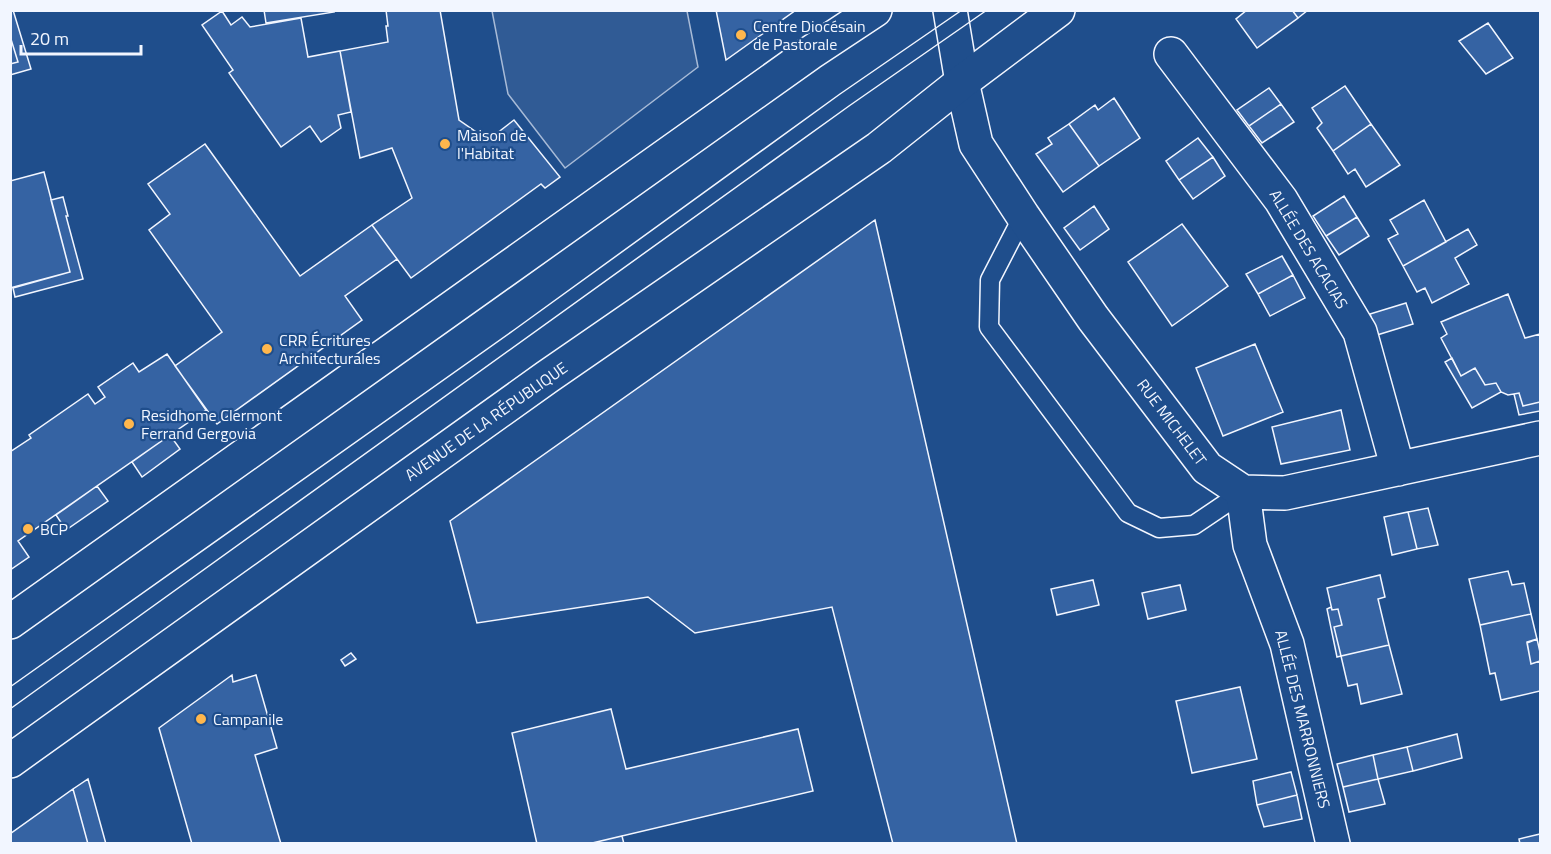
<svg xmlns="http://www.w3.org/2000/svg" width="1551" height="854" font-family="'Titillium Web',sans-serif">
<rect width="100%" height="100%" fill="#1f4e8c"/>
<!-- built -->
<path fill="#305b95" stroke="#a8bbd7" stroke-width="1.5" d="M 492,11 L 687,11 L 698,67 L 565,168 L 508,94 Z"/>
<!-- building -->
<path fill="#3563a3" stroke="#f2f6ff" stroke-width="1.5" d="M 10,10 L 13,10 L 31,69 L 10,75 L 10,64 L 18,62 L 10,36 Z
M 264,10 L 333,10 L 334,12 L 266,23 Z
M 386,10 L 440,10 L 459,120 L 488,140 L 514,120 L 560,177 L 545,188 L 541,184 L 411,278 L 372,225 L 412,198 L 392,148 L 360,158 L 340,51 L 388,42 L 386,26 L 388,26 Z
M 716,10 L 796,10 L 726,60 Z
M 1247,10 L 1292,10 L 1298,18 L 1257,48 L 1236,19 Z
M 1292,10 L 1308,10 L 1298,18 Z
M 222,11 L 231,25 L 242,17 L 250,27 L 301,18 L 308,57 L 340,51 L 351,112 L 338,115 L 341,128 L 321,142 L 310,126 L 281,147 L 229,73 L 233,70 L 202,25 Z
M 1488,23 L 1513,58 L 1486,74 L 1459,41 Z
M 10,36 L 18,62 L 10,64 Z
M 1345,86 L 1371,124 L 1333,151 L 1317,128 L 1322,123 L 1312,108 Z
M 1269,88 L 1281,104 L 1249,126 L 1237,110 Z
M 1114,98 L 1140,138 L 1099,166 L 1069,124 L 1095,105 L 1098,110 Z
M 1281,104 L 1294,122 L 1262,143 L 1249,126 Z
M 1069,124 L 1099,166 L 1063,192 L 1036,154 L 1052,144 L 1048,138 Z
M 1371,124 L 1400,165 L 1366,187 L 1355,169 L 1348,174 L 1333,151 Z
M 1198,138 L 1213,157 L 1179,180 L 1166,161 Z
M 205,144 L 300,276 L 372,225 L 397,259 L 345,296 L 362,320 L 217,424 L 175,366 L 222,332 L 149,230 L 170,214 L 148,184 Z
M 1213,157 L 1225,176 L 1193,199 L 1179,180 Z
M 44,172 L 70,272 L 10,288 L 10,181 Z
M 1344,196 L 1357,217 L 1326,236 L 1313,216 Z
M 63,197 L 68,216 L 66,216 L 83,279 L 15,297 L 13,288 L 70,272 L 51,200 Z
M 1424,200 L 1446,242 L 1403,266 L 1388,239 L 1398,234 L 1390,220 Z
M 1094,206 L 1109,229 L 1080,250 L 1064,228 Z
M 1357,217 L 1369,236 L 1339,255 L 1326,236 Z
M 875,220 L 1017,844 L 893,844 L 832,607 L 695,633 L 648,597 L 477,623 L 450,521 Z
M 1182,224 L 1228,286 L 1172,326 L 1128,262 Z
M 1468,229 L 1477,245 L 1455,258 L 1469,284 L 1432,303 L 1425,288 L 1417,292 L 1403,266 Z
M 1282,256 L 1293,275 L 1258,294 L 1246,274 Z
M 1293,275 L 1305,298 L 1270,316 L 1258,294 Z
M 1508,294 L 1525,338 L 1540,334 L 1540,402 L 1523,406 L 1519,393 L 1508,395 L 1501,392 L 1496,383 L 1485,385 L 1475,368 L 1461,376 L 1441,338 L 1447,334 L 1441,322 Z
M 1406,303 L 1413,324 L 1377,335 L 1370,314 Z
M 1255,344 L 1283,412 L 1223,436 L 1196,368 Z
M 167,354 L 206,410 L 18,541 L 29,557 L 10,570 L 10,452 L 31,438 L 29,435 L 88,394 L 95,404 L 105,397 L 98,387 L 133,363 L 139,372 Z
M 1452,358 L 1461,376 L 1475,368 L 1485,385 L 1496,383 L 1501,392 L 1472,408 L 1445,362 Z
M 1519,393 L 1523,406 L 1540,402 L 1540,411 L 1519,415 L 1514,394 Z
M 1341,410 L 1350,450 L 1281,464 L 1272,427 Z
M 170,435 L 180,449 L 142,477 L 132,462 Z
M 97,486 L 108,501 L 66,530 L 56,515 Z
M 1428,508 L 1438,545 L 1417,549 L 1408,512 Z
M 1408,512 L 1417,549 L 1392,555 L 1384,517 Z
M 1508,571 L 1512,585 L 1524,583 L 1531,614 L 1480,625 L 1469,579 Z
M 1380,575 L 1385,597 L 1378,599 L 1389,645 L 1341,656 L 1334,627 L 1342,625 L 1338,609 L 1332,610 L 1327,588 Z
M 1093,580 L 1099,605 L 1057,615 L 1051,589 Z
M 1180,585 L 1186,610 L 1148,619 L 1142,593 Z
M 1331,607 L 1332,610 L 1338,609 L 1342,625 L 1334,627 L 1341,656 L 1337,657 L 1327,609 Z
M 1531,614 L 1537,639 L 1527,643 L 1531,664 L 1540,661 L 1540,691 L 1501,700 L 1495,673 L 1490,674 L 1480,625 Z
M 1537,639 L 1540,652 L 1540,661 L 1531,664 L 1527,642 Z
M 1389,645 L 1402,694 L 1361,704 L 1357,684 L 1348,686 L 1341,656 Z
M 351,653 L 356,659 L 345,666 L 341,660 Z
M 232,675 L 233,682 L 256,675 L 277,748 L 255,755 L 281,844 L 192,844 L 159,728 Z
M 1240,687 L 1257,759 L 1192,773 L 1176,701 Z
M 611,709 L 626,769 L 798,729 L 813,791 L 588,844 L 537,844 L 512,733 Z
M 1457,734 L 1462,758 L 1413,771 L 1407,747 Z
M 1407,747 L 1413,771 L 1378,779 L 1373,755 Z
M 1373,755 L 1378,779 L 1343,787 L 1337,764 Z
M 1291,772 L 1297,795 L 1257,805 L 1253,781 Z
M 88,779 L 106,844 L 88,844 L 73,789 Z
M 1378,779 L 1385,804 L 1349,812 L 1343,787 Z
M 73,789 L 88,844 L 10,844 L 10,834 Z
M 1297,795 L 1302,819 L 1264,827 L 1257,805 Z
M 1540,834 L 1540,844 L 1520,844 L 1519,839 Z
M 622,836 L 624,844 L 588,844 Z"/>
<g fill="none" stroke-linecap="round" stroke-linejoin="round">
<!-- service casing -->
<g stroke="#f2f6ff" stroke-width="21">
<path id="service" d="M 1023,216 L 990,280 L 989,327 L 1128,513 L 1159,528 L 1194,525 L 1243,492"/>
</g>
<!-- minor casing -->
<g stroke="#f2f6ff" stroke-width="36">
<path id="minor" d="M 950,10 L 962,82 L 976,144 L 1023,216 L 1093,318 L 1207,468 L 1243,492 L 1285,493 L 1540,438
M 1171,54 L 1281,200 L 1360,332 L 1398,469
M 1243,492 L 1250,545 L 1287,644 L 1333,844"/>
</g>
<!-- secondary casing -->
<g stroke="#f2f6ff" stroke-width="36">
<path id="secondary" d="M 10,622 L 810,53 L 875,10
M 10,761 L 547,377 L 879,148 L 962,82 L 1058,10"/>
</g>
<!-- service -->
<use href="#service" stroke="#1f4e8c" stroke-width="18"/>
<!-- minor -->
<use href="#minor" stroke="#1f4e8c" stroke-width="33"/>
<!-- secondary -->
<use href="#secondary" stroke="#1f4e8c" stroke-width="33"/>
<!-- tram -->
<path stroke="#f2f6ff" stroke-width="1.5" d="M 10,687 L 514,330 L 840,94 L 962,10
M 10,709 L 849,106 L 987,10"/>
</g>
<!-- markers -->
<g fill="#ffb74d" stroke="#1f4e8c" stroke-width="2">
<circle cx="741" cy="35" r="6"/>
<circle cx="445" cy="144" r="6"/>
<circle cx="267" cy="349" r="6"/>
<circle cx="129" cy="424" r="6"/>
<circle cx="28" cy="529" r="6"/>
<circle cx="201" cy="719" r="6"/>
</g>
<g text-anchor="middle" stroke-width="4.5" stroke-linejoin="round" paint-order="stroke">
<!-- poi labels -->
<g font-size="16" fill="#f2f6ff" stroke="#1f4e8c" text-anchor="start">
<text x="753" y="32">Centre Diocésain<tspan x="753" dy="18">de Pastorale</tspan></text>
<text x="457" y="141">Maison de<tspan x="457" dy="18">l'Habitat</tspan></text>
<text x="279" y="346">CRR Écritures<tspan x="279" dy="18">Architecturales</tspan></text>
<text x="141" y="421">Residhome Clermont<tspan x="141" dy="18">Ferrand Gergovia</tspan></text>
<text x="40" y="535">BCP</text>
<text x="213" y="725">Campanile</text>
</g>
<!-- street labels -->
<g font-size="16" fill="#f2f6ff" stroke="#1f4e8c">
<text transform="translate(1309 249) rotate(59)" y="6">ALLÉE DES ACACIAS</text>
<text transform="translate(486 421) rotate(-35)" y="6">AVENUE DE LA RÉPUBLIQUE</text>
<text transform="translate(1172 422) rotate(53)" y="6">RUE MICHELET</text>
<text transform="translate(1303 719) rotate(76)" y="6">ALLÉE DES MARRONNIERS</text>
</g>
</g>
<!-- border -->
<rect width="1551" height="854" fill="none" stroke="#f2f6ff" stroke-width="24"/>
<!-- scale -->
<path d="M21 45v9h120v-9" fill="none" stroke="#f2f6ff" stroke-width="3"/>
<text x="30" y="45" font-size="18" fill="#f2f6ff" stroke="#1f4e8c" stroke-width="4.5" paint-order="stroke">20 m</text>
</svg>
